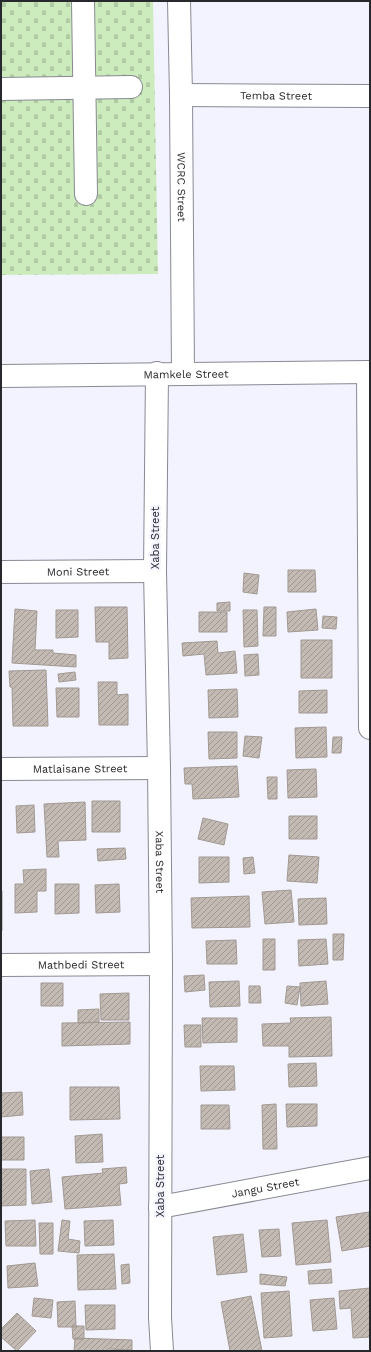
<svg xmlns="http://www.w3.org/2000/svg" width="371" height="1352" font-family="'Work Sans',sans-serif">
<defs>
<pattern id="cemetery-stones" width="16" height="16" patternUnits="userSpaceOnUse"><rect width="16" height="16" fill="#cdecbd"/><path d="M2 7V4a2 2 0 0 1 4 0v3zM10 15v-3a2 2 0 0 1 4 0v3z" fill="#b0caa3"/></pattern>
<pattern id="building-hatch" width="6" height="6" patternUnits="userSpaceOnUse"><rect width="6" height="6" fill="#c3bab3"/><path d="M-1 1l2-2M0 6l6-6M5 7l2-2" fill="none" stroke="#9e9792"/></pattern>
</defs>
<rect width="100%" height="100%" fill="#f2f3fe"/>
<!-- cemetery -->
<path fill="url(#cemetery-stones)" d="M 1,1 L 153,1 L 158,274 L 1,275 Z"/>
<!-- building -->
<path fill="url(#building-hatch)" stroke="#a19992" d="M 288,570 L 315,570 L 316,592 L 288,592 Z
M 244,573 L 259,575 L 257,594 L 243,592 Z
M 230,602 L 230,611 L 217,611 L 217,603 Z
M 95,607 L 127,607 L 128,658 L 109,659 L 109,642 L 96,642 Z
M 264,607 L 276,607 L 276,636 L 263,636 Z
M 15,609 L 37,611 L 35,650 L 53,650 L 53,653 L 76,655 L 76,667 L 12,663 Z
M 316,609 L 318,630 L 288,632 L 287,612 Z
M 56,610 L 78,610 L 78,637 L 56,638 Z
M 243,610 L 257,610 L 258,646 L 244,647 Z
M 199,612 L 227,612 L 227,632 L 199,632 Z
M 323,616 L 337,617 L 336,629 L 322,628 Z
M 301,640 L 332,640 L 332,678 L 301,678 Z
M 217,641 L 218,653 L 235,651 L 237,673 L 206,675 L 204,654 L 183,656 L 182,643 Z
M 258,654 L 259,675 L 245,676 L 244,655 Z
M 46,670 L 48,726 L 13,726 L 12,687 L 10,687 L 9,671 Z
M 75,672 L 76,680 L 59,682 L 58,674 Z
M 98,682 L 117,682 L 117,695 L 128,694 L 128,725 L 99,725 Z
M 56,688 L 79,688 L 79,717 L 57,717 Z
M 237,689 L 238,717 L 209,718 L 208,690 Z
M 327,690 L 327,713 L 299,713 L 299,691 Z
M 326,727 L 327,757 L 296,758 L 295,728 Z
M 208,732 L 237,732 L 237,758 L 209,759 Z
M 245,736 L 262,737 L 259,758 L 243,756 Z
M 333,737 L 342,737 L 341,753 L 332,753 Z
M 237,766 L 239,797 L 193,799 L 192,784 L 185,784 L 184,768 Z
M 316,769 L 317,797 L 288,798 L 287,770 Z
M 267,777 L 277,777 L 277,799 L 268,799 Z
M 92,801 L 120,801 L 120,832 L 92,832 Z
M 85,802 L 86,840 L 58,841 L 59,857 L 47,857 L 44,804 Z
M 34,805 L 35,832 L 17,833 L 16,806 Z
M 289,816 L 317,816 L 317,839 L 289,839 Z
M 203,818 L 228,824 L 224,845 L 198,839 Z
M 125,848 L 126,859 L 98,861 L 97,849 Z
M 289,855 L 319,857 L 317,883 L 287,881 Z
M 199,857 L 229,857 L 229,882 L 199,883 Z
M 253,857 L 255,873 L 244,874 L 243,858 Z
M 46,869 L 46,891 L 37,891 L 37,912 L 15,913 L 15,884 L 24,884 L 23,870 Z
M 55,884 L 79,884 L 79,913 L 55,914 Z
M 119,884 L 120,912 L 96,913 L 95,885 Z
M 291,890 L 294,922 L 265,924 L 262,892 Z
M 1,891 L 2,891 L 2,931 L 1,931 Z
M 249,896 L 250,927 L 192,928 L 191,898 Z
M 326,898 L 327,924 L 299,925 L 298,899 Z
M 333,934 L 344,934 L 343,960 L 333,960 Z
M 263,939 L 275,939 L 275,970 L 263,970 Z
M 326,939 L 328,964 L 299,966 L 298,940 Z
M 236,940 L 237,964 L 207,964 L 206,941 Z
M 204,975 L 205,990 L 185,992 L 184,976 Z
M 239,981 L 240,1006 L 210,1007 L 209,982 Z
M 326,981 L 328,1004 L 301,1006 L 300,983 Z
M 41,983 L 63,983 L 63,1006 L 41,1006 Z
M 249,986 L 260,986 L 261,1003 L 249,1003 Z
M 287,986 L 300,987 L 297,1005 L 285,1003 Z
M 129,993 L 129,1020 L 101,1020 L 100,994 Z
M 99,1009 L 99,1022 L 78,1023 L 78,1010 Z
M 331,1017 L 332,1056 L 289,1057 L 289,1046 L 263,1046 L 262,1024 L 291,1023 L 290,1018 Z
M 202,1018 L 237,1018 L 237,1042 L 203,1043 Z
M 130,1022 L 130,1044 L 62,1046 L 62,1023 Z
M 184,1025 L 201,1025 L 201,1047 L 185,1047 Z
M 316,1063 L 317,1086 L 289,1087 L 288,1064 Z
M 200,1066 L 234,1066 L 235,1090 L 201,1091 Z
M 70,1087 L 119,1087 L 120,1119 L 70,1120 Z
M 22,1092 L 23,1115 L 1,1117 L 1,1093 Z
M 276,1104 L 277,1149 L 263,1149 L 262,1105 Z
M 286,1104 L 317,1104 L 317,1126 L 287,1127 Z
M 201,1105 L 229,1105 L 230,1129 L 201,1129 Z
M 102,1134 L 103,1162 L 76,1163 L 75,1136 Z
M 1,1137 L 24,1137 L 24,1160 L 1,1160 Z
M 126,1167 L 127,1183 L 119,1184 L 121,1205 L 65,1209 L 62,1177 L 103,1173 L 102,1169 Z
M 1,1169 L 26,1169 L 26,1205 L 1,1206 Z
M 49,1169 L 52,1202 L 32,1204 L 30,1171 Z
M 369,1212 L 370,1246 L 342,1251 L 336,1217 Z
M 35,1220 L 36,1246 L 6,1246 L 5,1221 Z
M 62,1220 L 70,1221 L 68,1239 L 80,1241 L 79,1253 L 58,1251 Z
M 113,1220 L 114,1245 L 85,1246 L 84,1221 Z
M 327,1220 L 331,1262 L 296,1265 L 292,1223 Z
M 39,1223 L 53,1223 L 53,1254 L 40,1254 Z
M 279,1229 L 281,1256 L 262,1257 L 259,1230 Z
M 243,1234 L 247,1272 L 217,1275 L 213,1237 Z
M 114,1254 L 116,1289 L 78,1290 L 77,1255 Z
M 35,1263 L 38,1286 L 8,1288 L 7,1266 Z
M 129,1264 L 130,1283 L 122,1284 L 121,1265 Z
M 331,1269 L 332,1283 L 309,1284 L 308,1271 Z
M 260,1274 L 287,1277 L 285,1286 L 260,1284 Z
M 370,1288 L 370,1337 L 353,1338 L 351,1308 L 340,1309 L 339,1291 Z
M 289,1291 L 292,1336 L 264,1338 L 261,1293 Z
M 251,1296 L 262,1351 L 230,1351 L 221,1302 Z
M 34,1298 L 53,1300 L 51,1318 L 32,1316 Z
M 334,1298 L 337,1329 L 313,1331 L 310,1300 Z
M 75,1301 L 76,1327 L 58,1327 L 57,1302 Z
M 85,1305 L 115,1305 L 115,1329 L 86,1330 Z
M 17,1313 L 36,1331 L 17,1351 L 1,1337 L 1,1329 Z
M 72,1326 L 84,1326 L 84,1339 L 73,1339 Z
M 75,1338 L 132,1340 L 132,1350 L 107,1349 L 107,1351 L 74,1351 Z"/>
<g fill="none" stroke-linecap="round" stroke-linejoin="round">
<!-- minor casing -->
<g stroke="#888a93" stroke-width="24">
<g id="minor">
<path d="M 83,1 L 86,194"/>
<path id="s1" d="M 179,1 L 181,95 L 183,373"/>
<path d="M 1,89 L 131,87"/>
<path id="s2" d="M 181,95 L 370,96"/>
<path d="M 368,372 L 370,728"/>
<path id="s3" d="M 157,373 L 155,571 L 159,768 L 161,964 L 160,1318 L 162,1351"/>
<path id="s4" d="M 1,376 L 370,372"/>
<path id="s5" d="M 1,572 L 155,571"/>
<path id="s6" d="M 1,769 L 159,768"/>
<path id="s7" d="M 1,965 L 161,964"/>
<path id="s8" d="M 160,1207 L 370,1168"/>
</g>
</g>
<!-- minor -->
<use href="#minor" stroke="#fff" stroke-width="22"/>
</g>
<g text-anchor="middle" stroke-width="4" stroke-linejoin="round" paint-order="stroke">
<!-- street labels -->
<g font-size="11" fill="#28292c" stroke="#f2f3fe">
<text dy="4" stroke="none"><textPath href="#s2" startOffset="95">Temba Street</textPath></text>
<text dy="4" stroke="none"><textPath href="#s1" startOffset="186">WCRC Street</textPath></text>
<text dy="4" stroke="none"><textPath href="#s4" startOffset="185">Mamkele Street</textPath></text>
<text transform="translate(155 538) rotate(-90)" y="4">Xaba Street</text>
<text dy="4" stroke="none"><textPath href="#s5" startOffset="77">Moni Street</textPath></text>
<text dy="4" stroke="none"><textPath href="#s6" startOffset="79">Matlaisane Street</textPath></text>
<text dy="4" stroke="none"><textPath href="#s3" startOffset="489">Xaba Street</textPath></text>
<text dy="4" stroke="none"><textPath href="#s7" startOffset="80">Mathbedi Street</textPath></text>
<text transform="translate(160 1186) rotate(-90)" y="4">Xaba Street</text>
<text dy="4" stroke="none"><textPath href="#s8" startOffset="107">Jangu Street</textPath></text>
</g>
</g>
<!-- border -->
<rect width="371" height="1352" fill="none" stroke="#28292c" stroke-width="4"/>
</svg>
